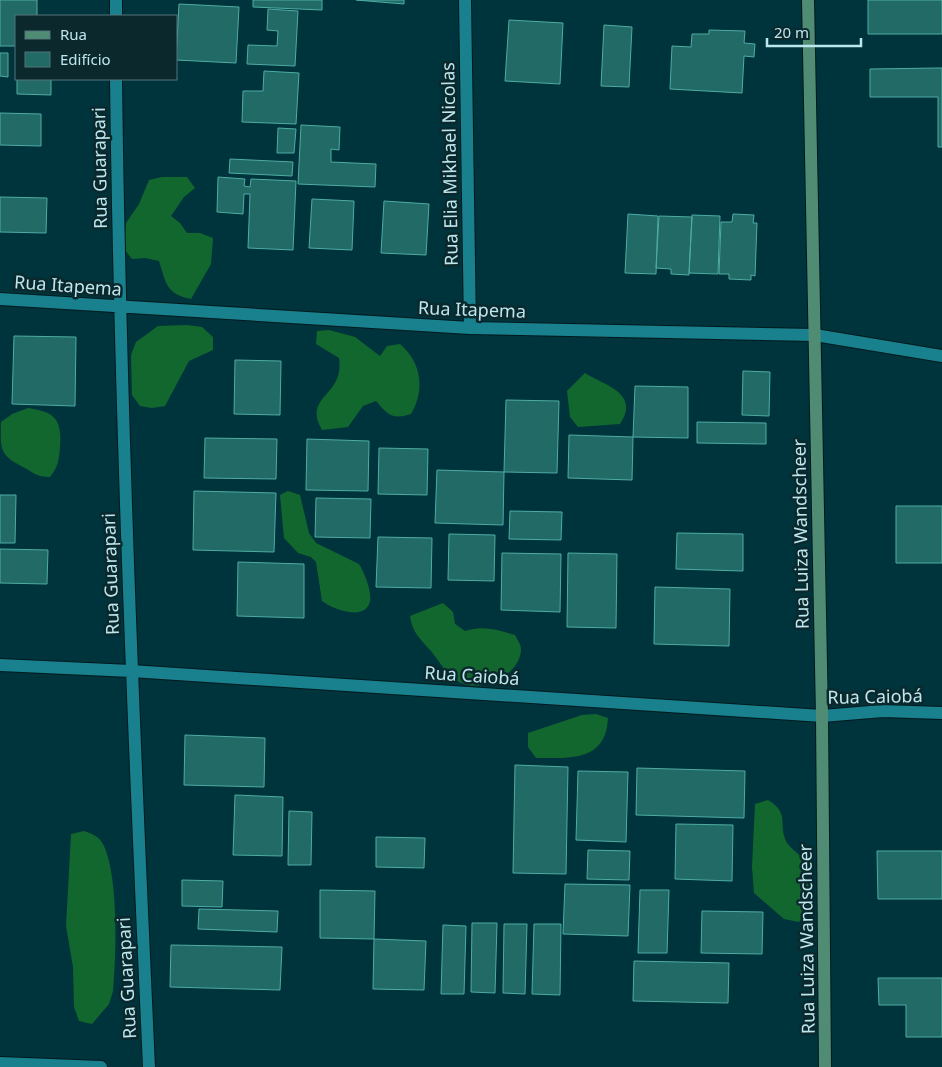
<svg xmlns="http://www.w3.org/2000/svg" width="942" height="1067" font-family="'Noto Sans',sans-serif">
<rect width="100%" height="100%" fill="#00343c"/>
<!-- forest -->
<path fill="#12672e" d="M 162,177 L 187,177 L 195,188 L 184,197 L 171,216 L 180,223 L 187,233 L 200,233 L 213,238 L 211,264 L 191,299 C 166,294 166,283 159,261 L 145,258 L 132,259 L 124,249 L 126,223 L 139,204 L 149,180 Z
M 187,325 L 202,327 L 213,337 L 213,350 L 189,361 L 165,406 L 152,408 L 140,406 L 132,395 L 131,355 L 136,342 L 158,326 Z
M 329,330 L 355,337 L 380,356 L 387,346 L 400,344 C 422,363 425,390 411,414 C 392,420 388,415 376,401 L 363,406 L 348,427 L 322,430 C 302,395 345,397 339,358 L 316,344 L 317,331 Z
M 585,373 C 606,386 640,393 620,424 L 578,427 L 570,417 L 567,391 Z
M 28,408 C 56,412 62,420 60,447 C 59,460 58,467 50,477 C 38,477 35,474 25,468 C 1,455 0,453 1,422 L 12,414 Z
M 288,491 L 300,495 L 309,533 L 316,543 L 359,564 C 364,572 372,591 370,601 C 366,622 332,609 322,601 L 316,562 L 311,557 L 298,553 L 284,538 L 280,495 Z
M 443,603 L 453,612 L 455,624 L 465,631 C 484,625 497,630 515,635 C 517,639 521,645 521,649 C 521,676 477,696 456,680 C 446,673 438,660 431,651 C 420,639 412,632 410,616 Z
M 596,714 L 608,718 C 606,762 570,758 536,758 L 528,747 L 528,733 L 582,715 Z
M 768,800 C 791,814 777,824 787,843 C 792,850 801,855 806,862 C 818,883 814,907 799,922 L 784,919 L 754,893 L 752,867 L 755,804 Z
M 84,831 C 93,834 100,837 104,846 C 119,880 116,954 113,991 L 109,1004 L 92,1024 L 79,1021 L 74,1007 L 73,967 L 66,926 L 71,834 Z"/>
<!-- building -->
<path fill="#216a65" stroke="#4eaca5" d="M 0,0 L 37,0 L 37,16 L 16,16 L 16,46 L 0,46 Z
M 253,0 L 322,0 L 322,10 L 253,7 Z
M 356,0 L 404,0 L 404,4 Z
M 868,0 L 942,0 L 942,34 L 868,34 Z
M 179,4 L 239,7 L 236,63 L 176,60 Z
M 268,9 L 298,11 L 295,66 L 247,64 L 248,45 L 277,46 L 278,31 L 267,30 Z
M 509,20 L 563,23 L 560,84 L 505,81 Z
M 604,25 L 632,27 L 629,87 L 601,86 Z
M 709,30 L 745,31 L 744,43 L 755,44 L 754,57 L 744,56 L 742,93 L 670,89 L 672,46 L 691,47 L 692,34 L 709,34 Z
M 0,53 L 8,53 L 8,77 L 0,76 Z
M 938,68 L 942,68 L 942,147 L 938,147 L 938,97 L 870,97 L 870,69 Z
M 264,71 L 299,73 L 296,124 L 242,122 L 243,91 L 263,91 Z
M 17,79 L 51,79 L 51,95 L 17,94 Z
M 0,113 L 41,114 L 41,146 L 0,145 Z
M 301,125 L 340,127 L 339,150 L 331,149 L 331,162 L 376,164 L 375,187 L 298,184 Z
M 278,128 L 296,129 L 294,153 L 277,153 Z
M 230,159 L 293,162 L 292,176 L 229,173 Z
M 218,177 L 245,179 L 244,186 L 250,187 L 251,179 L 296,181 L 293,250 L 248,248 L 250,194 L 244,194 L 243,214 L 217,212 Z
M 0,197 L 47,198 L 46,233 L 0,232 Z
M 312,199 L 354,201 L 352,250 L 309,248 Z
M 384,201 L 429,204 L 426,255 L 381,253 Z
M 628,214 L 658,216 L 656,274 L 625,273 Z
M 733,214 L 754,215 L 753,223 L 757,223 L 755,276 L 751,275 L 751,280 L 729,279 L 729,274 L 719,274 L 721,222 L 732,222 Z
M 692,215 L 720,216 L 718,274 L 689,273 Z
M 659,216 L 692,217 L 689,275 L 671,274 L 671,269 L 656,268 Z
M 14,336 L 76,337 L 75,406 L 12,404 Z
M 235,360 L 281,361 L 280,415 L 234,414 Z
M 743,371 L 770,372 L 769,416 L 742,415 Z
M 635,386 L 688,387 L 688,438 L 633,437 Z
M 506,400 L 559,401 L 557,473 L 504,472 Z
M 697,422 L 766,423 L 766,444 L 697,443 Z
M 569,435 L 633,437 L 632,480 L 568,478 Z
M 205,438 L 277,439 L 276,479 L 204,478 Z
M 307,439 L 369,441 L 368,491 L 306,490 Z
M 379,448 L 428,449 L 427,495 L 378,494 Z
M 437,470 L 504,472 L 503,525 L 435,523 Z
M 194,491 L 276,493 L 274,552 L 193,550 Z
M 0,495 L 16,495 L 15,543 L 0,543 Z
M 316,498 L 371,499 L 370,538 L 315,537 Z
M 896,506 L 942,506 L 942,563 L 896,563 Z
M 510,511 L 562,512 L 561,540 L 509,539 Z
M 677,533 L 743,534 L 743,571 L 676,569 Z
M 449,534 L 495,535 L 494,581 L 448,580 Z
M 378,537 L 432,538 L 431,588 L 376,587 Z
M 0,549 L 48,550 L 47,584 L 0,583 Z
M 502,553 L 561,554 L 560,612 L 501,610 Z
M 568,553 L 617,554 L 616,628 L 567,627 Z
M 238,562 L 304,564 L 304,618 L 237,616 Z
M 655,587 L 730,589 L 729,646 L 654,644 Z
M 185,735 L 265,738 L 264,787 L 184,785 Z
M 515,765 L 568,767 L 566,874 L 513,873 Z
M 637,768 L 745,771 L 744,818 L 636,815 Z
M 578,771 L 628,772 L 626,842 L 576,840 Z
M 235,795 L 283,797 L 282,856 L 233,855 Z
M 289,811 L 312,812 L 311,865 L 288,865 Z
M 676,824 L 733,825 L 732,881 L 675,879 Z
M 376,837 L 425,838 L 424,868 L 376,867 Z
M 588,850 L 630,851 L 629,880 L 587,879 Z
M 877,851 L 942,851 L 942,899 L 878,899 Z
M 182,880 L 223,881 L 222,907 L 182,906 Z
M 565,884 L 630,885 L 628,936 L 563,934 Z
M 320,890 L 375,891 L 374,939 L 320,938 Z
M 640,890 L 669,890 L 667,953 L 638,953 Z
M 199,909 L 278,911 L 277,932 L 198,929 Z
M 702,911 L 763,912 L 762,954 L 701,953 Z
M 472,923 L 497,923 L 495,993 L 471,992 Z
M 504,924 L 527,924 L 525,994 L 503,993 Z
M 534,924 L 561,924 L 560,995 L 532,994 Z
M 443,925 L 466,926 L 464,994 L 441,994 Z
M 374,939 L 426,941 L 424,990 L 373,989 Z
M 171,945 L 282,947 L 280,990 L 170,987 Z
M 634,961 L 729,963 L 728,1003 L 633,1001 Z
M 878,978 L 942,978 L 942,1037 L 906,1037 L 906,1005 L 879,1005 Z"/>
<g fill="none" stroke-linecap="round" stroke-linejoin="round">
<!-- minor casing -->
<g stroke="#001a1e" stroke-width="14">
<path id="minor" d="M 116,0 L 116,16
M 465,0 L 470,328
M 116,79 C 120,408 134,738 149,1067
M 0,299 L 470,328 L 815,335 L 942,356
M 0,665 L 131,671 L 822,716 L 883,711 L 942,713
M 0,1063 L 101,1067"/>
</g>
<!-- secondary casing -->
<g stroke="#001a1e" stroke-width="14">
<path id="secondary" d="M 808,0 L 822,716 L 825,1067"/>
</g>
<!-- minor -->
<use href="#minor" stroke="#19808e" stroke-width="12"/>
<!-- secondary -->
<use href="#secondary" stroke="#508c73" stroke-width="12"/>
</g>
<g text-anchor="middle" stroke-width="5" stroke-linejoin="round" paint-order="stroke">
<!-- street labels -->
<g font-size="18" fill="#bde7ee" stroke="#0b282d">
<text transform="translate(450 164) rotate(-91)" y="6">Rua Elia Mikhael Nicolas</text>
<text transform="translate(100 168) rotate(-91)" y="6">Rua Guarapari</text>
<text transform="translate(68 286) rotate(4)" y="6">Rua Itapema</text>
<text transform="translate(472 310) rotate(2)" y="6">Rua Itapema</text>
<text transform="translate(801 534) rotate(-91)" y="6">Rua Luiza Wandscheer</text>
<text transform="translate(111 574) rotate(-92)" y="6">Rua Guarapari</text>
<text transform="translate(472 676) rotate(4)" y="6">Rua Caiobá</text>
<text transform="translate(875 697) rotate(-1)" y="6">Rua Caiobá</text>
<text transform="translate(807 939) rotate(-91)" y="6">Rua Luiza Wandscheer</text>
<text transform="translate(127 978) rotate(-93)" y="6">Rua Guarapari</text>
</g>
</g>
<!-- legend -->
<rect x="15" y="15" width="162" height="65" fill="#0b282d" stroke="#52747a"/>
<rect x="25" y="31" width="25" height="8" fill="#508c73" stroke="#52747a"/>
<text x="60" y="40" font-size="15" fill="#bde7ee">Rua</text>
<rect x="25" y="52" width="25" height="15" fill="#216a65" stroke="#52747a"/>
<text x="60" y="65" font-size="15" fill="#bde7ee">Edifício</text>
<!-- scale -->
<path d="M767 38v8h94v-8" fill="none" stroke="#bde7ee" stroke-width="2.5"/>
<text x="774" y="38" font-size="15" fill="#bde7ee" stroke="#0b282d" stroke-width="4" paint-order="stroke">20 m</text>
</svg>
